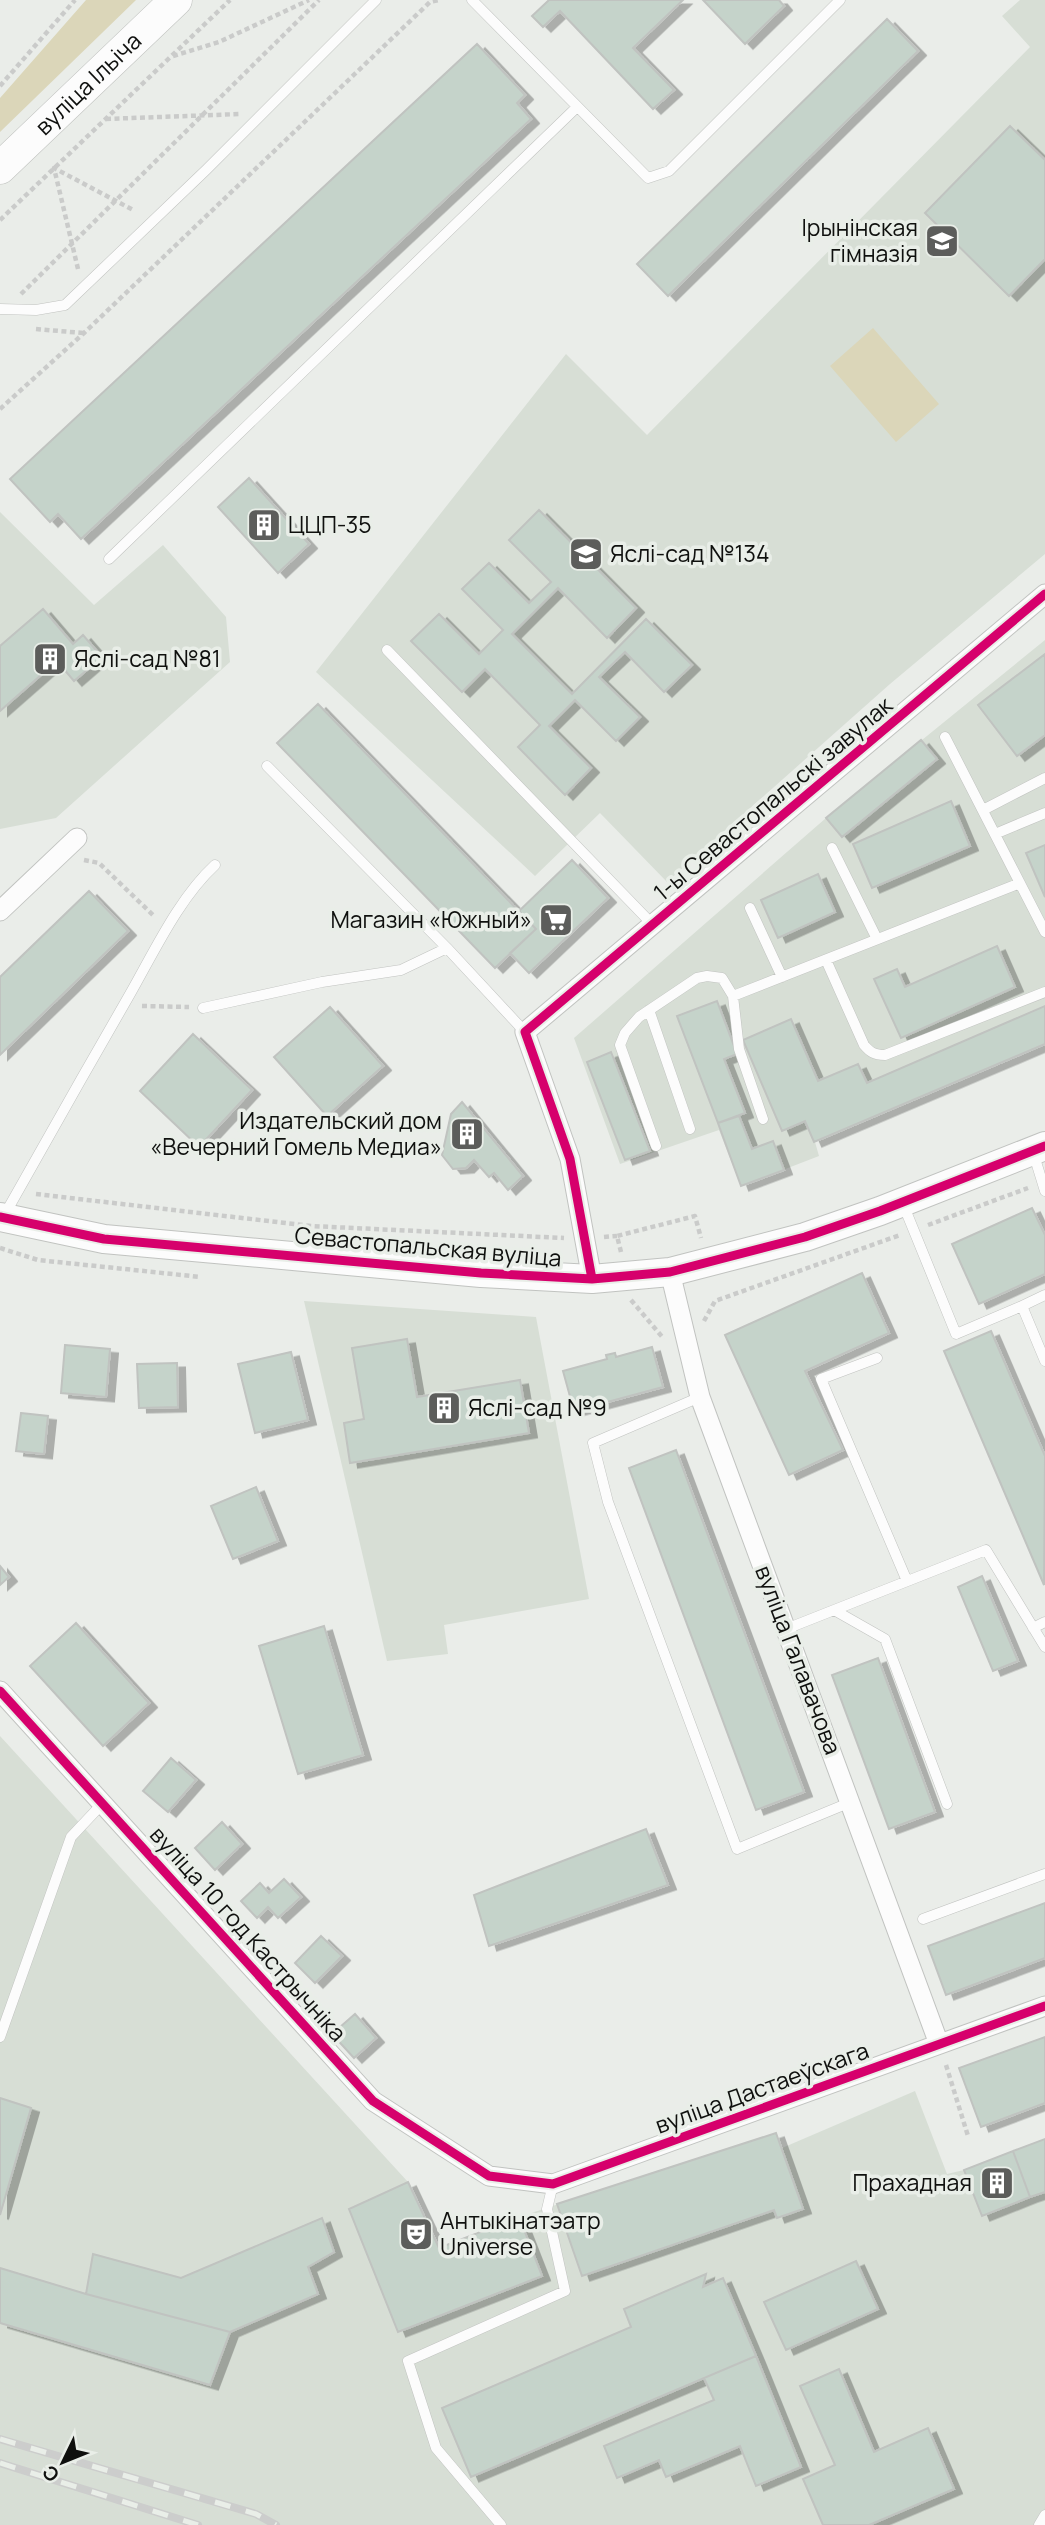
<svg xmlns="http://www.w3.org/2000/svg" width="1045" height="2525" font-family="Manrope,sans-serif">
<defs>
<filter id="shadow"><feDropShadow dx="8" dy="4.5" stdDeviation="0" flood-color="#0004"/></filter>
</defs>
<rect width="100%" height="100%" fill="#eaede9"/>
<!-- built -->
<path fill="#d7ded5" d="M 1020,0 L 1045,0 L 1045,554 L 890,684 L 667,882 L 600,813 L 535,876 L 316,672 L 566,354 L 647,435 L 1030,47 L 1002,16 Z
M 0,512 L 94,605 L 163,545 L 226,617 L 230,662 L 56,818 L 0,829 Z
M 1045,640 L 1045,1044 L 815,1142 L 819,1156 L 741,1186 L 719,1130 L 620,1164 L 574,1038 L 826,818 Z
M 304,1301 L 536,1317 L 589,1599 L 444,1625 L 448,1654 L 387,1661 Z
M 0,1736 L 408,2182 L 439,2248 L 519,2217 L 776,2133 L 782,2148 L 915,2091 L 947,2174 L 964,2170 L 1045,2139 L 1045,2525 L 0,2525 Z"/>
<!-- green -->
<path fill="#dbd6b9" d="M 86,0 L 136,0 L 0,132 L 0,98 Z
M 873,328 L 939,404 L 896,442 L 830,366 Z"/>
<!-- building -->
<path fill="#c5d3ca" stroke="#c0c3c0" stroke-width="2" filter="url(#shadow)" d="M 549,0 L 683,0 L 633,48 L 674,90 L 653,109 L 560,11 L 543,27 L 532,16 Z
M 703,0 L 779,0 L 784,6 L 745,44 Z
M 887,19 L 918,51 L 668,296 L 637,264 Z
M 477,44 L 525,95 L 517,103 L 531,119 L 81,539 L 58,514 L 50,522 L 10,479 Z
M 1010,126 L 1045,160 L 1045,259 L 1009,296 L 925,213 Z
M 249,478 L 309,544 L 278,573 L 218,507 Z
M 539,510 L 636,608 L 607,638 L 558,588 L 512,634 L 572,694 L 646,619 L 692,665 L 664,692 L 625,652 L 599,677 L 640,717 L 616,741 L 575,700 L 549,726 L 591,768 L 565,795 L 518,747 L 540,725 L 485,669 L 462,692 L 411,641 L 439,614 L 479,654 L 503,630 L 462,589 L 489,563 L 529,603 L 551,582 L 509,540 Z
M 43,609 L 73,644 L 83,635 L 102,657 L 74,681 L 57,661 L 0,711 L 0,646 Z
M 1045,654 L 1045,735 L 1017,756 L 978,705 Z
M 318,704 L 536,929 L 495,968 L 277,743 Z
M 921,740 L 937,759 L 842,837 L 826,818 Z
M 951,801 L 970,846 L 872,888 L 853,844 Z
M 1045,845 L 1045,897 L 1026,853 Z
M 572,860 L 608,898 L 529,973 L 510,953 L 536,929 L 519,911 Z
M 818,874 L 835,912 L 778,938 L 761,900 Z
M 89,891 L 128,931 L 0,1055 L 0,977 Z
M 997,946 L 1015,987 L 901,1038 L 874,979 L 897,969 L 905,987 Z
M 717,1001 L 737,1054 L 724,1059 L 745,1113 L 718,1123 L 677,1016 Z
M 1045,1006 L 1045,1044 L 814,1142 L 805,1121 L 782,1131 L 743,1040 L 791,1019 L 818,1081 L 858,1064 L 867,1083 Z
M 330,1007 L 383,1066 L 327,1116 L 274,1057 Z
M 193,1034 L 252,1090 L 199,1147 L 140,1091 Z
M 611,1052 L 650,1151 L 625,1160 L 587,1062 Z
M 462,1102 L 523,1176 L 508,1190 L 494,1173 L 489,1177 L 474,1160 L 466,1168 L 453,1169 L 442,1155 L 451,1114 Z
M 739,1116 L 752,1149 L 773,1141 L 784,1170 L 741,1186 L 718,1123 Z
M 1032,1208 L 1045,1235 L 1045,1274 L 979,1304 L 952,1244 Z
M 862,1273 L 889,1333 L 805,1371 L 843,1450 L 789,1475 L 725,1335 Z
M 991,1331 L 1045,1456 L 1044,1585 L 944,1351 Z
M 407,1339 L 417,1397 L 520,1380 L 529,1433 L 350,1463 L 344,1423 L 364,1419 L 352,1348 Z
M 65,1345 L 110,1349 L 106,1397 L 61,1393 Z
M 652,1347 L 663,1387 L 574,1411 L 563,1371 L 607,1359 L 606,1355 L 615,1353 L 616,1357 Z
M 291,1352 L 308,1420 L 255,1433 L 238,1364 Z
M 177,1363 L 178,1407 L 139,1408 L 137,1364 Z
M 21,1413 L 48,1416 L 44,1454 L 16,1451 Z
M 676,1450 L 804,1792 L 756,1810 L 629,1468 Z
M 256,1487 L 278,1541 L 233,1559 L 211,1506 Z
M 0,1566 L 9,1577 L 0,1585 Z
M 982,1576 L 1018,1661 L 993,1671 L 958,1587 Z
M 76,1623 L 149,1703 L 103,1746 L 30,1666 Z
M 324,1626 L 363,1755 L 298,1774 L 259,1646 Z
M 878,1658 L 935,1812 L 889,1829 L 832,1675 Z
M 171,1758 L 196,1780 L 168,1812 L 143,1791 Z
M 222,1822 L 242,1844 L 215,1870 L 195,1848 Z
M 646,1829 L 668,1885 L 489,1946 L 474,1895 Z
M 284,1879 L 301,1897 L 278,1918 L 268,1907 L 257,1918 L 241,1901 L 260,1883 L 269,1893 Z
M 1045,1903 L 1045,1958 L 946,1995 L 928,1946 Z
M 321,1936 L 342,1956 L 315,1983 L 295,1963 Z
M 355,2014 L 376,2038 L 354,2058 L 332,2034 Z
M 1045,2037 L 1045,2103 L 981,2127 L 959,2068 Z
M 0,2098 L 31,2108 L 0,2215 Z
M 776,2133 L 803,2209 L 777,2218 L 774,2210 L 582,2276 L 557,2204 Z
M 1045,2139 L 1045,2192 L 1030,2197 L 1013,2151 Z
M 1013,2151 L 1030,2197 L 982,2216 L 964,2170 Z
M 408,2182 L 439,2248 L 519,2217 L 542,2276 L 398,2332 L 349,2209 Z
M 322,2218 L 334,2252 L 308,2267 L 318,2294 L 230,2332 L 86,2294 L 93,2254 L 181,2278 Z
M 856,2261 L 878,2309 L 786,2350 L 764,2302 Z
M 0,2268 L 86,2294 L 230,2332 L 210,2385 L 0,2323 Z
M 706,2274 L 703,2287 L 723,2278 L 756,2356 L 471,2477 L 442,2408 L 631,2327 L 624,2309 Z
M 756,2356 L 801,2467 L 756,2486 L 740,2446 L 666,2477 L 659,2460 L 617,2478 L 604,2446 L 714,2400 L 704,2378 Z
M 839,2369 L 874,2452 L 928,2428 L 954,2489 L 869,2525 L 823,2525 L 803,2479 L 835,2465 L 800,2386 Z"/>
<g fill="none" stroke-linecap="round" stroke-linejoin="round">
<!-- lane casing -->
<g stroke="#c1c3c0" stroke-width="11">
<path id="lane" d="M 472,0 L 648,178 L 669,171 L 840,0
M 0,309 L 36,310 L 65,305 L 206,170 L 376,0
M 109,559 L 577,107
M 387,650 L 653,925
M 945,737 L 1045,932
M 267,766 L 447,948 L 525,1032
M 983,810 L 1045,778
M 995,834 L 1045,813
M 832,848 L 877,939
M 750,908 L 782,977
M 826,960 L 864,1045 C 870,1052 874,1055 885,1055 L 1045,992
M 733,996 L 739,1049 L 763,1119
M 203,1008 L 322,982 L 401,970 L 447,948
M 649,1010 L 690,1129
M 656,1146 L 620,1045 L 625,1033 L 639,1017 L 697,978 L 707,976 L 722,978 L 733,996 L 1020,883
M 1033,1152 L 1045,1191
M 903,1204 L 956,1334 L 1022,1306 L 1045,1361
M 5,1214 C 46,1141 88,1067 130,994 C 154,952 179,898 215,865
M 1022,1306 L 1045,1295
M 877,1358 L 821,1379 L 907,1581
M 700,1397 L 593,1443 L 608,1502 L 737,1849 L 851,1802
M 834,1610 L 885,1639 L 947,1804
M 1033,1628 L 1045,1622
M 786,1629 L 986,1550 L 1045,1647
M 923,1919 L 1045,1874
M 0,2037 L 71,1837 L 103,1803
M 501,2525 L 436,2448 L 408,2361 L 565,2291 L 547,2209 L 553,2184
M 1039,2525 L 1045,2515"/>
</g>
<!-- street casing -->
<g stroke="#c1c3c0" stroke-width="21">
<path id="street" d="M 0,911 L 77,838
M 670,1272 L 700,1397 L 939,2044
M 592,1279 L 570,1159 L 525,1032 L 1045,594
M 0,1691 L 373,2101 L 489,2176 L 553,2184 L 1045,2006"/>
</g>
<!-- secondary casing -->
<g stroke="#c1c3c0" stroke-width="30">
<path id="secondary" d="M 0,1217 L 104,1239 L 481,1273 L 592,1279 L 670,1272 L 805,1237 L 880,1211 L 1045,1146"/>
</g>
<!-- primary casing -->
<g stroke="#c1c3c0" stroke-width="33">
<g id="primary">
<path id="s1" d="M 0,168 L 176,0"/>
</g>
</g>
<!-- path -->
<path stroke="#cacbca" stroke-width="4.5" stroke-dasharray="5 3.5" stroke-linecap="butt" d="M 173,56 L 219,42 L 309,0
M 0,86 L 75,0
M 106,119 L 240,114
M 0,220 L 230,0
M 78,269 L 54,168 L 135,211
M 21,294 L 319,0
M 36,329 L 83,333
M 0,409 L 84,333 L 430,2 L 439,0
M 84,860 L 99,863 L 155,917
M 142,1006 L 189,1007
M 36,1194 L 311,1226 L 564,1238
M 928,1225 L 1028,1188
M 604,1237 L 617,1236
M 0,1248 L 38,1260 L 201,1277
M 621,1252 L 617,1236 L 695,1216 L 701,1238
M 631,1300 L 664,1339
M 704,1321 L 715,1301 L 900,1235
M 946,2065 L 968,2136"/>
<!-- lane -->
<use href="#lane" stroke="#fcfcfc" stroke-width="10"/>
<!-- street -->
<use href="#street" stroke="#fcfcfc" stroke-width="19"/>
<!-- secondary -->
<use href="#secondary" stroke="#fcfcfc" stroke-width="28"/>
<!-- primary -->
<use href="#primary" stroke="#fcfcfc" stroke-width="32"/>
<!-- rail casing -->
<g stroke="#cccdcc" stroke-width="8">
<path id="rail" d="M 0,2439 L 256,2514 L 276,2525
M 0,2463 L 198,2525"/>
</g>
<!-- rail -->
<use href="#rail" stroke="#e9eee8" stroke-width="5" stroke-dasharray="16" stroke-linecap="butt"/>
<!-- cycleway casing -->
<g stroke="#e9eee8" stroke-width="13">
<path id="cycleway" d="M 0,1217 L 104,1239 L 481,1273 L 592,1279 L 670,1272 L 805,1237 L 880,1211 L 1045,1146
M 592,1279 L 570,1159 L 525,1032 L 1045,594
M 0,1691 L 373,2101 L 489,2176 L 553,2184 L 1045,2006"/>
</g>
<!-- cycleway -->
<use href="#cycleway" stroke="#d6006c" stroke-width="9"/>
</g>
<!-- icons -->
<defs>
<g id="school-square" transform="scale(1.75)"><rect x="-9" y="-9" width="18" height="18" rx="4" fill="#5c5d5b" stroke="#e9eee8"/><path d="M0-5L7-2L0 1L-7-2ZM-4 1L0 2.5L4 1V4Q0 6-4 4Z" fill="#fff"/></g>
<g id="building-square" transform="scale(1.75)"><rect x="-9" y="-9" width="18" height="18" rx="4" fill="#5c5d5b" stroke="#e9eee8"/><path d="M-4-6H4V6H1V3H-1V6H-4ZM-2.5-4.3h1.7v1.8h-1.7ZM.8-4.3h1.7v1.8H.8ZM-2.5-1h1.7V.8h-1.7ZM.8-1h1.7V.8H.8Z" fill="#fff"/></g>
<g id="supermarket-square" transform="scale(1.75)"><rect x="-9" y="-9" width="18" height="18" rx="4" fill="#5c5d5b" stroke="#e9eee8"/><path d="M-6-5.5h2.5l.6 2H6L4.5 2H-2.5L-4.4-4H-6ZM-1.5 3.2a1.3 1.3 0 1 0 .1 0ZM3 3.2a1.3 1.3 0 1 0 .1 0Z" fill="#fff"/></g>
<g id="theatre-square" transform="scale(1.75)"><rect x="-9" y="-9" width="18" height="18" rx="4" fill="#5c5d5b" stroke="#e9eee8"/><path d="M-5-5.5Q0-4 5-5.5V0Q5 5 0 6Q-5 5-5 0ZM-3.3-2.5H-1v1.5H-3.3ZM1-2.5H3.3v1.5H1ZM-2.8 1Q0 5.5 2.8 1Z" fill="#fff"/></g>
</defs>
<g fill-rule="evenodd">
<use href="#school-square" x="942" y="241"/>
<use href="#building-square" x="264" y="525"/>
<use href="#school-square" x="586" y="554"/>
<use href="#building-square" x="50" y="659"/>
<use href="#supermarket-square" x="556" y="920"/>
<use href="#building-square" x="467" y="1134"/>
<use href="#building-square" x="444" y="1408"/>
<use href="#building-square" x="997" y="2183"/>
<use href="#theatre-square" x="416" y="2234"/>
</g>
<g text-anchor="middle" stroke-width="7" stroke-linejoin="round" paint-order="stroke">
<!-- street labels -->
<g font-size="23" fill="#0f100e" stroke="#e9eee8">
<text dy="8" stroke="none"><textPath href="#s1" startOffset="122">вуліца Ільіча</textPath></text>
<text transform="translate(773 799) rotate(-40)" y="8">1-ы Севастопальскі завулак</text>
<text transform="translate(428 1247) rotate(5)" y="8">Севастопальская вуліца</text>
<text transform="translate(798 1660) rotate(69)" y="8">вуліца Галавачова</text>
<text transform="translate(248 1934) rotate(48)" y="8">вуліца 10 год Кастрычніка</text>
<text transform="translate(762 2088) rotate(-20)" y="8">вуліца Дастаеўскага</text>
</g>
<!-- poi labels -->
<g font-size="23" fill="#0f100e" stroke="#e9eee8" text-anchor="start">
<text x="918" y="236" text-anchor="end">Ірынінская<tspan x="918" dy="26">гімназія</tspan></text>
<text x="288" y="533">ЦЦП-35</text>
<text x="610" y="562">Яслі-сад №134</text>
<text x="74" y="667">Яслі-сад №81</text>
<text x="532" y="928" text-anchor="end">Магазин «Южный»</text>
<text x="442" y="1129" text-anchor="end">Издательский дом<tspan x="442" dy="26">«Вечерний Гомель Медиа»</tspan></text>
<text x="468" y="1416">Яслі-сад №9</text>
<text x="972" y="2191" text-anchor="end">Прахадная</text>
<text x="440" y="2229">Антыкінатэатр<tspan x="440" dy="26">Universe</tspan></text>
</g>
</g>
<!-- north arrow -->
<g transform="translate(63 2462) rotate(227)" stroke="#e9eee8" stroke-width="5" paint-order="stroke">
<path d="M0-5L12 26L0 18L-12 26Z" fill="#0f100e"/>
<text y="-10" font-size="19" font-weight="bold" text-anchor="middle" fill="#0f100e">С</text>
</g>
</svg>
